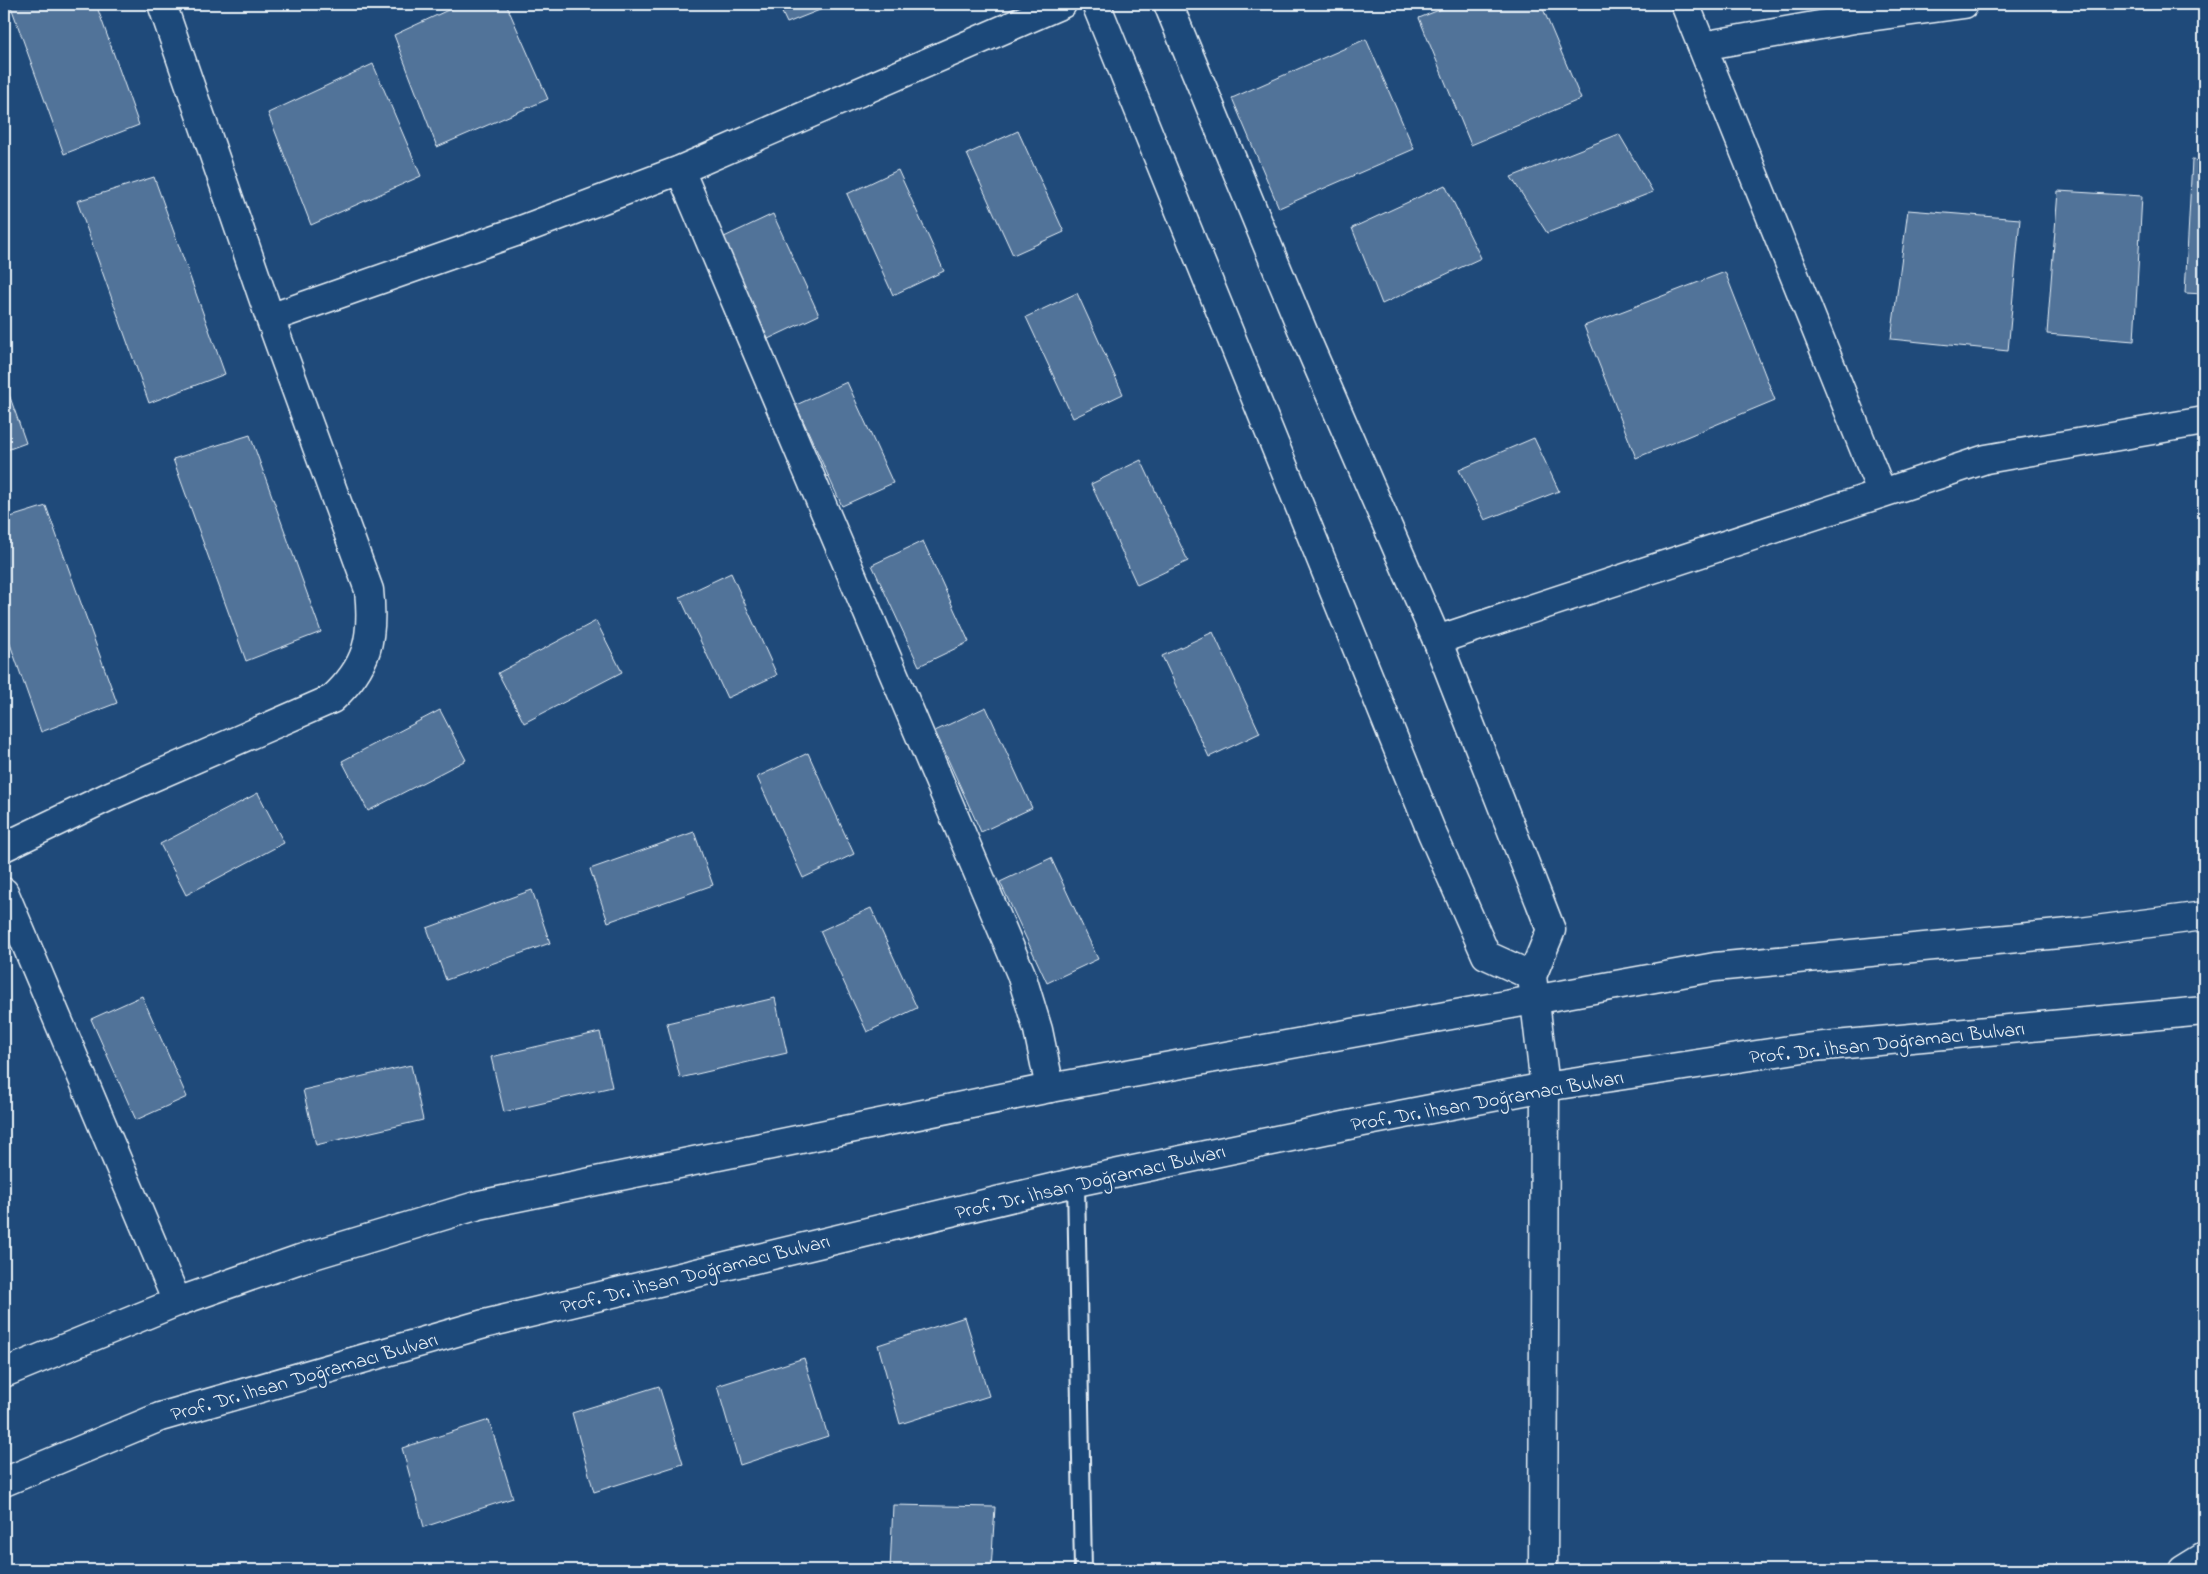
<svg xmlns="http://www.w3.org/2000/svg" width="2208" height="1574" font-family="'Indie Flower',sans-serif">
<rect width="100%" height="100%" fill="#1f4a7a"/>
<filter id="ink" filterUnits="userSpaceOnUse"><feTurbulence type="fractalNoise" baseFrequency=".02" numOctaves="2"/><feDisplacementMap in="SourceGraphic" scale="10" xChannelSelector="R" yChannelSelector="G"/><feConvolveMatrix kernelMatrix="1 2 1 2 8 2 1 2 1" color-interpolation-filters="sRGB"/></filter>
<g filter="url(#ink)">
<!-- building -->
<path fill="#517399" stroke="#e8f1f8" d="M 10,4 L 96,4 L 139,125 L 64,154 Z
M 461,4 L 506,4 L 548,99 L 437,147 L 394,35 Z
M 778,4 L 835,4 L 787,23 Z
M 1454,4 L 1541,4 L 1581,99 L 1471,145 L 1419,18 Z
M 1366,39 L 1414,149 L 1279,208 L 1232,98 Z
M 373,64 L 421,176 L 311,225 L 268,113 Z
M 1018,131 L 1064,232 L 1013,255 L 967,154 Z
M 1619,134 L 1653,192 L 1547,233 L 1511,177 Z
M 2192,160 L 2204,161 L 2204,294 L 2185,293 Z
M 898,170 L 944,271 L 893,295 L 847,194 Z
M 154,177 L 225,374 L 149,403 L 77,201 Z
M 1445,185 L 1481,258 L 1382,304 L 1352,228 Z
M 2058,191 L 2142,196 L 2134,341 L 2047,334 Z
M 1908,210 L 2020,219 L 2008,351 L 1891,339 Z
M 773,214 L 819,315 L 768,339 L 722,238 Z
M 1725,272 L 1775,400 L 1636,458 L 1584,326 Z
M 1077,293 L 1123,394 L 1073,418 L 1026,317 Z
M 4,380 L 26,443 L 4,451 Z
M 847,382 L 893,483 L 842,506 L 796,405 Z
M 250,435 L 321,632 L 246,661 L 173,459 Z
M 1534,438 L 1559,491 L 1485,520 L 1459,470 Z
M 1141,460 L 1188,561 L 1137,585 L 1091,484 Z
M 46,506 L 117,703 L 41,732 L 4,627 L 4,519 Z
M 923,541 L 969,642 L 919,666 L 872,565 Z
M 731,573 L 777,675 L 727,698 L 680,597 Z
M 596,621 L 622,672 L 524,723 L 498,673 Z
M 1213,632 L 1260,733 L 1209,757 L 1162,656 Z
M 986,707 L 1032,808 L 981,832 L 935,731 Z
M 440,710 L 466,760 L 368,811 L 342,761 Z
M 808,753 L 854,854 L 803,878 L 757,777 Z
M 258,793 L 284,843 L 186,895 L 160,844 Z
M 694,832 L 713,885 L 608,922 L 590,869 Z
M 1051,858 L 1098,959 L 1047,983 L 1000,882 Z
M 532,890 L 550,943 L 446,980 L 427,928 Z
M 871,908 L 917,1008 L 867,1032 L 820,931 Z
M 142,996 L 187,1097 L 136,1120 L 91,1019 Z
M 775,998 L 787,1053 L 680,1078 L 667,1023 Z
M 600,1032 L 612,1087 L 504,1112 L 491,1057 Z
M 411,1065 L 423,1120 L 316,1145 L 303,1090 Z
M 965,1317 L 989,1396 L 900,1424 L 878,1345 Z
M 804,1358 L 828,1436 L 740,1465 L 717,1386 Z
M 659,1386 L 683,1464 L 594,1492 L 572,1413 Z
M 489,1420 L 513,1498 L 424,1527 L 402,1448 Z
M 893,1505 L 995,1507 L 991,1570 L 890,1570 Z"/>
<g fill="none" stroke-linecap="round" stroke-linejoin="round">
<!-- lane casing -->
<g stroke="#e8f1f8" stroke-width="20">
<path id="lane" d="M 1076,1182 L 1083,1570"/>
</g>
<!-- street casing -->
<g stroke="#e8f1f8" stroke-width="31">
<path id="street" d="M 1685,4 L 1882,493
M 1702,46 L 1854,19 L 1964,4
M 680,170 L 1021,974 L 1038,1030 L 1050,1088
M 270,318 L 521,230 L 680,170 L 1062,4
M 1437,640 L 1986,459 L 2204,421
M 4,847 L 112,795 L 332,699 C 368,666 374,638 369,590 L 270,318 L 162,4
M 4,892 L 177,1302
M 1543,1570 L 1545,1087
M 2183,1570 L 2204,1557"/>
</g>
<!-- secondary casing -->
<g stroke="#e8f1f8" stroke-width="31">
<path id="secondary" d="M 1096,4 L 1432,833 L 1486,955 L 1532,976
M 1168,4 L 1304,334 L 1437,640 L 1551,930 L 1532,976 L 1545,1087"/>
</g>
<!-- primary casing -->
<g stroke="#e8f1f8" stroke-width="31">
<path id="primary" d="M 4,1373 L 177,1302 L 300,1259 L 479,1205 L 1050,1088 L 1715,967 L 2080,932 L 2204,916
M 4,1482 L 160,1417 L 484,1324 L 1076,1182 L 1358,1123 L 1545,1087 L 1803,1048 L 2204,1011"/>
</g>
<!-- lane -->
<use href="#lane" stroke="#1f4a7a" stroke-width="16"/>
<!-- street -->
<use href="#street" stroke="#1f4a7a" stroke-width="28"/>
<!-- secondary -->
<use href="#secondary" stroke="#1f4a7a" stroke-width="28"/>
<!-- primary -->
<use href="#primary" stroke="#1f4a7a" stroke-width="28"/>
</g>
</g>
<g text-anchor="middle" stroke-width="5" stroke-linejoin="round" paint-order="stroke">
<!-- street labels -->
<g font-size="20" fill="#e8f1f8" stroke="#1f4a7a">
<text transform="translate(1887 1042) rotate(-6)" y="7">Prof. Dr. İhsan Doğramacı Bulvarı</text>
<text transform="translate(1487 1100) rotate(-10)" y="7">Prof. Dr. İhsan Doğramacı Bulvarı</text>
<text transform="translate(1090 1181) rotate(-13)" y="7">Prof. Dr. İhsan Doğramacı Bulvarı</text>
<text transform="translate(695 1273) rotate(-14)" y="7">Prof. Dr. İhsan Doğramacı Bulvarı</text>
<text transform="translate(304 1376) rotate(-16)" y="7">Prof. Dr. İhsan Doğramacı Bulvarı</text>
</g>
</g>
<!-- margin -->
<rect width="2208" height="1574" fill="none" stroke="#1f4a7a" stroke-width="20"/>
<rect x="10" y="10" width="2188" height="1554" fill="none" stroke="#e8f1f8" stroke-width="2" filter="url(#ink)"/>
</svg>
